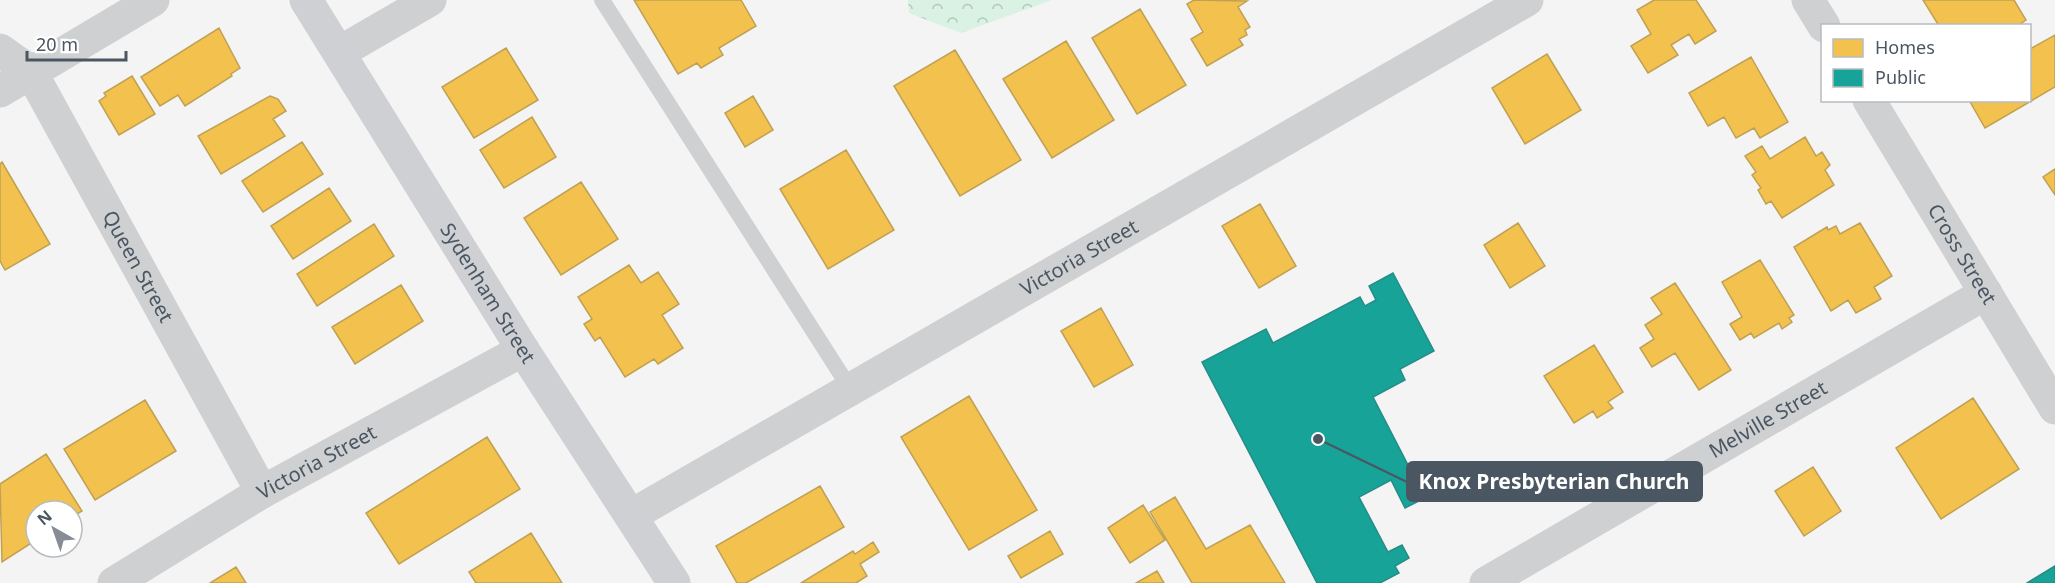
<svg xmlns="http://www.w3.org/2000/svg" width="2055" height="583" font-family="'Noto Sans',sans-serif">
<defs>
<pattern id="forest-crowns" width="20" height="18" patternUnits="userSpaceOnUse" patternTransform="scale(1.5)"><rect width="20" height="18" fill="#d9f2e3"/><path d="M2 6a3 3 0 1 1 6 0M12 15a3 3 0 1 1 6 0" fill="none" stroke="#b2c7bb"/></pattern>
</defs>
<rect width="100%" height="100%" fill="#f4f4f4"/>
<!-- forest -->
<path fill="url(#forest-crowns)" d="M 908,0 L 1052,0 L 961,33 L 909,13 Z"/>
<!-- homes -->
<path fill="#f2c14e" stroke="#c0a154" stroke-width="1.5" d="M 634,0 L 741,0 L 756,26 L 719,48 L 723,55 L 701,68 L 697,63 L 678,74 Z
M 1194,0 L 1247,1 L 1238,7 L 1250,27 L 1245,30 L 1247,35 L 1239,39 L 1243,45 L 1207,66 L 1191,39 L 1203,32 L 1187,4 Z
M 1654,0 L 1696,0 L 1716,31 L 1695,44 L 1689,34 L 1671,45 L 1678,55 L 1648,73 L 1631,46 L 1651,34 L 1637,10 Z
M 1923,0 L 2014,0 L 2026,20 L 2017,26 L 1939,26 Z
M 1140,9 L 1186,85 L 1137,114 L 1092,38 Z
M 219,28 L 240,68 L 231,74 L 232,76 L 185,106 L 178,95 L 160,106 L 141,77 Z
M 2055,35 L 2055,87 L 1985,128 L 1969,100 L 2030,100 L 2030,49 Z
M 1066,41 L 1114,120 L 1052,158 L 1003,79 Z
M 506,48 L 538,100 L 474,138 L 442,87 Z
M 955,50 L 1021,160 L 960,196 L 894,86 Z
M 1547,54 L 1581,110 L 1525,144 L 1492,88 Z
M 1751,57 L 1788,122 L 1760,138 L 1754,128 L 1736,138 L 1724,117 L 1708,126 L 1689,93 Z
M 132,76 L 155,114 L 119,135 L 99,101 L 106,96 L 104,93 Z
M 270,96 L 278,99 L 286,111 L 273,119 L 285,136 L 221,174 L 198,136 Z
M 753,96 L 773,130 L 745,147 L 725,113 Z
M 532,117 L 556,157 L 504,188 L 480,150 Z
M 1805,137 L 1816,156 L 1822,152 L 1830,165 L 1825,170 L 1834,185 L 1782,218 L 1771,201 L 1766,204 L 1758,190 L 1761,188 L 1752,175 L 1756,172 L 1745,156 L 1762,146 L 1770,159 Z
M 302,142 L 323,174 L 263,212 L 242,181 Z
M 846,150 L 894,230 L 828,269 L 780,189 Z
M 2,162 L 50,244 L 5,270 L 0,261 L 0,164 Z
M 2055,169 L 2055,195 L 2043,177 Z
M 581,182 L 618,239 L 561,275 L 524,218 Z
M 329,188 L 351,221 L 293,259 L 271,226 Z
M 1260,204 L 1296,266 L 1259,288 L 1222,226 Z
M 1518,223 L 1545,266 L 1510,288 L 1484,245 Z
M 1860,223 L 1892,276 L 1874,287 L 1881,299 L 1856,313 L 1848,300 L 1831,311 L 1794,247 L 1827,227 L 1828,230 L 1836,226 L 1840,234 Z
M 374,224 L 394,256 L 317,306 L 297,274 Z
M 1760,260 L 1794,315 L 1789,318 L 1792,322 L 1782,329 L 1779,323 L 1754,338 L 1751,333 L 1740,340 L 1730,324 L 1742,317 L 1722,282 Z
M 629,265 L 641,283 L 658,272 L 679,304 L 662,315 L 683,348 L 658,364 L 654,359 L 625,377 L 600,337 L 595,341 L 584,324 L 592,319 L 578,297 Z
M 1675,283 L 1731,370 L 1699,390 L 1675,353 L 1652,367 L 1640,348 L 1654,339 L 1645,325 L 1662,314 L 1651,298 Z
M 401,285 L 423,321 L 355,364 L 332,327 Z
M 1101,308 L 1133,365 L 1094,387 L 1061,331 Z
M 1594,345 L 1623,392 L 1608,402 L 1613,408 L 1597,418 L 1593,411 L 1574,423 L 1544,376 Z
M 969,396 L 1037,510 L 969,550 L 901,437 Z
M 1973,398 L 2019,469 L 1941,519 L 1896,448 Z
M 145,400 L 176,451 L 95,500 L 64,449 Z
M 487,437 L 520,489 L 399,564 L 366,513 Z
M 46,454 L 82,511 L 72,517 L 72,511 L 36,511 L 36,540 L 2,562 L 0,484 Z
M 1813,467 L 1841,511 L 1804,536 L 1775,491 Z
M 820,486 L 844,527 L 746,583 L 737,583 L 716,546 Z
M 1175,497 L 1206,549 L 1250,525 L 1285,583 L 1192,583 L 1150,512 Z
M 1143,505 L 1165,540 L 1130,563 L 1108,528 Z
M 1050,531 L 1063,554 L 1021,578 L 1008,556 Z
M 531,533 L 562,583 L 476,583 L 469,572 Z
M 873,542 L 879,552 L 860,564 L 867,576 L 856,583 L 801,583 L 853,551 L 855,554 Z
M 236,567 L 246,583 L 210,583 Z
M 1157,571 L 1164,583 L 1136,583 Z"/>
<!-- public -->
<path fill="#17a398" stroke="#268c88" stroke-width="1.5" d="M 1393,273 L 1434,351 L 1400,369 L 1405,380 L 1373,397 L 1425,498 L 1405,508 L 1391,480 L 1359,497 L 1388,552 L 1402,545 L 1409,558 L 1395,566 L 1399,573 L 1380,583 L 1317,583 L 1202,362 L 1266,329 L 1273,343 L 1360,297 L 1365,306 L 1376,300 L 1369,286 Z
M 2055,566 L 2055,583 L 2027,583 Z"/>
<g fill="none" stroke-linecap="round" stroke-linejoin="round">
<!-- service -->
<path stroke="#ced0d2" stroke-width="16" d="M 602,0 L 851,390"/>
<!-- minor -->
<g stroke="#ced0d2" stroke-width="33">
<path d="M 1808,0 L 1824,26"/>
<path id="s1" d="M 0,50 L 31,72 L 262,492"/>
<path d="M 340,52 L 430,0"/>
<path d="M 0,91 L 153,0"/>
<path id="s2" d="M 1869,100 L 2055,408"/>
<path id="s3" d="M 632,515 L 1527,0"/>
<path id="s4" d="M 114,583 L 262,492 L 523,350"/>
<path id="s5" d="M 1486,583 L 1986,293"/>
</g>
<!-- secondary -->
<path stroke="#ced0d4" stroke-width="33" id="s6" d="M 306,0 L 523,350 L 674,583"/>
</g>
<g text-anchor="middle" stroke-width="6" stroke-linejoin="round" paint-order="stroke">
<!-- street labels -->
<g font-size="20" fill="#4a5661" stroke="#fff">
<text dy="7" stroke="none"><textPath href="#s2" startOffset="180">Cross Street</textPath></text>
<text dy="7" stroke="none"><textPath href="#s3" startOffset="516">Victoria Street</textPath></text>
<text dy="7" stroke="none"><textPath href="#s1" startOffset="260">Queen Street</textPath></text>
<text dy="7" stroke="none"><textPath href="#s6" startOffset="345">Sydenham Street</textPath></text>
<text dy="7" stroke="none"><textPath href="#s5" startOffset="326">Melville Street</textPath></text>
<text dy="7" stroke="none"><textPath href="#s4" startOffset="236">Victoria Street</textPath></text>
</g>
</g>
<!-- callouts -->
<path fill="none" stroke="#4a5661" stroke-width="2" d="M1318 439L1407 482"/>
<circle fill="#4a5661" stroke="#fff" stroke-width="2" cx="1318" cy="439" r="6"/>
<rect fill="#4a5661" stroke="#4a5661" stroke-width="2" x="1407" y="462" width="295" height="39" rx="6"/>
<g font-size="21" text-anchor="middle" font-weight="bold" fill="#fff">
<text x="1554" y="489">Knox Presbyterian Church</text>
</g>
<!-- legend -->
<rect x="1821" y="24" width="210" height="78" fill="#ffffff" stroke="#b7bbc0" stroke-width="1.5"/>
<rect x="1833" y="39" width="30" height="18" fill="#f2c14e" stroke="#b7bbc0" stroke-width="1.5"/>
<text x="1875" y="54" font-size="18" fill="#4a5661">Homes</text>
<rect x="1833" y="69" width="30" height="18" fill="#17a398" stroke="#b7bbc0" stroke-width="1.5"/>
<text x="1875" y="84" font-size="18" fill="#4a5661">Public</text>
<!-- north arrow -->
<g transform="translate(54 529) rotate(320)"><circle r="28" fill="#ffffff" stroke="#b7bbc0" stroke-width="1.5"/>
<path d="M0-4.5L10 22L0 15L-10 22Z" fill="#868d94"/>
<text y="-9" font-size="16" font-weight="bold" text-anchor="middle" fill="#4a5661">N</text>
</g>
<!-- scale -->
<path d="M27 51v9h99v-9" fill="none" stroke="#4a5661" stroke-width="3"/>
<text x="36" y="51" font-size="18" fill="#4a5661" stroke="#ffffff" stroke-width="4.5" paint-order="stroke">20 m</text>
</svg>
